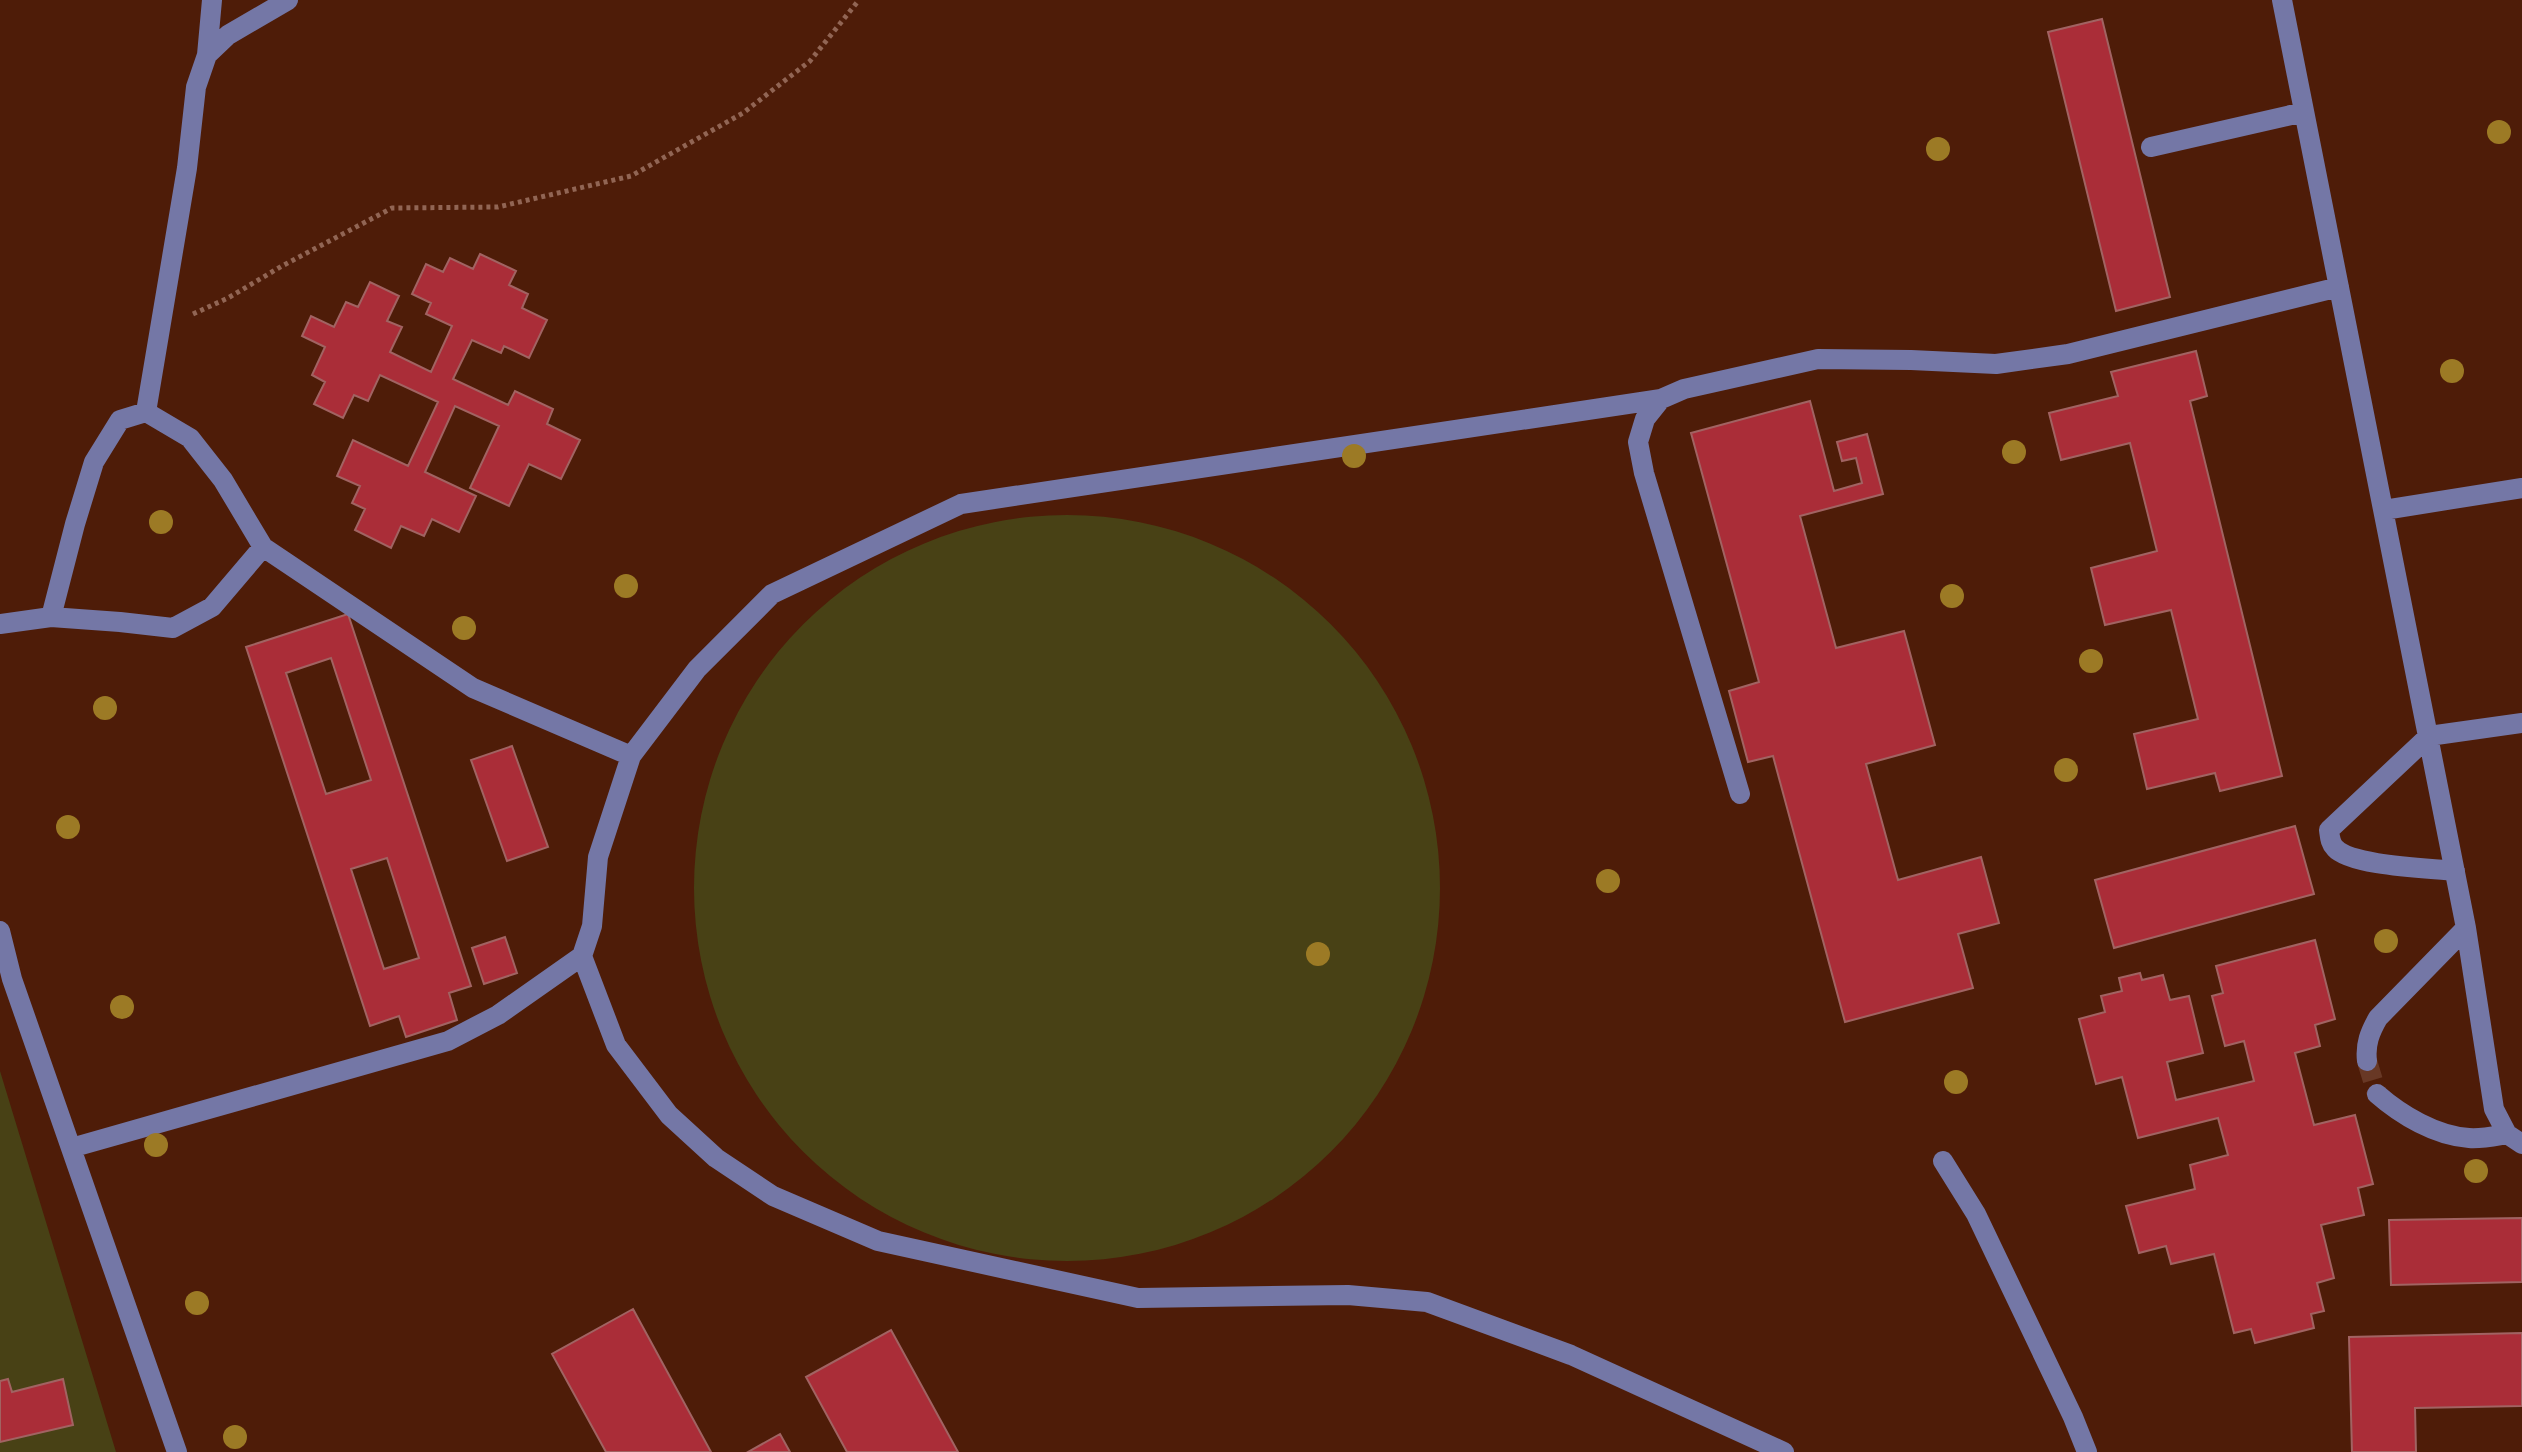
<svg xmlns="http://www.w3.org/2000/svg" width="2522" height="1452" font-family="'Noto Serif',serif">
<rect width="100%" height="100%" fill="#4e1c08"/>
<!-- green -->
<path fill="#484115" d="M694 888a373 373 0 1 1 746 0a373 373 0 1 1-746 0Z
M 0,1071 L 116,1452 L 0,1452 Z"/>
<!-- building -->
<path fill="#aa2d38" stroke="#a16362" stroke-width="2" fill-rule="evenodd" d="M 2102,19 L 2170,297 L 2116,311 L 2048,32 Z
M 480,254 L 516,271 L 509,285 L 528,294 L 522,308 L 547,320 L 529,358 L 504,346 L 501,353 L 472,340 L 453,379 L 508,405 L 515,391 L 553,409 L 547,424 L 580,440 L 561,479 L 529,464 L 509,506 L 470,488 L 499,426 L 455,406 L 425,472 L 476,496 L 459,532 L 432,519 L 424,536 L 401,526 L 391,548 L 355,530 L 365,509 L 352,503 L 360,486 L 337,476 L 353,440 L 408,466 L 438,402 L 380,375 L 368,401 L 354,395 L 343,418 L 314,404 L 325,382 L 312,375 L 325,347 L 302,336 L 311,316 L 334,327 L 346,302 L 358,307 L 370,282 L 399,296 L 387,321 L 402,327 L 390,352 L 431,372 L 452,326 L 426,314 L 431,303 L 412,294 L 426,264 L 443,272 L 450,258 L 473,269 Z
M 2196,351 L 2207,396 L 2190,401 L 2282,776 L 2220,791 L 2215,773 L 2147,789 L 2134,734 L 2198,719 L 2171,610 L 2105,625 L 2091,568 L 2157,551 L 2130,443 L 2061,460 L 2049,413 L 2118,396 L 2111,372 Z
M 1810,401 L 1834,491 L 1862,483 L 1856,458 L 1842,461 L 1837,442 L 1867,434 L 1883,494 L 1800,516 L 1836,648 L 1904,631 L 1935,745 L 1866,764 L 1898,880 L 1981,857 L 1999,923 L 1958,934 L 1973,988 L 1845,1022 L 1773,756 L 1748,762 L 1729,691 L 1759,682 L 1691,433 Z
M 348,614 L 471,986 L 449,993 L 457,1020 L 406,1037 L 399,1016 L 370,1026 L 246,647 ZM 331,658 L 371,780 L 326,794 L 286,673 ZM 387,858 L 419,958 L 384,969 L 351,869 Z
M 512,746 L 548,847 L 507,861 L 471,760 Z
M 2295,826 L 2314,894 L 2114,948 L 2095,880 Z
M 505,937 L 517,973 L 484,984 L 472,948 Z
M 2315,940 L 2335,1019 L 2315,1025 L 2320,1046 L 2295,1053 L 2314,1125 L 2355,1115 L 2373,1184 L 2358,1188 L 2364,1215 L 2321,1225 L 2334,1278 L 2317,1283 L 2324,1311 L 2311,1314 L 2314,1328 L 2255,1343 L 2251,1329 L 2234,1333 L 2214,1254 L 2171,1264 L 2166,1246 L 2139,1253 L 2126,1206 L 2195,1189 L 2190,1165 L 2228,1155 L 2218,1118 L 2138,1138 L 2122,1077 L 2096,1084 L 2079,1019 L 2105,1012 L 2101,996 L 2122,991 L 2119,978 L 2140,973 L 2142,980 L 2163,975 L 2170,1000 L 2189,996 L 2203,1053 L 2167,1062 L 2176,1100 L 2254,1081 L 2244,1041 L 2225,1046 L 2212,996 L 2223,993 L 2216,966 Z
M 2522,1218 L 2522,1282 L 2391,1285 L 2389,1220 Z
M 633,1309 L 711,1452 L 606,1452 L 552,1354 Z
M 891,1330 L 958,1452 L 847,1452 L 806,1377 Z
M 2522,1333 L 2522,1406 L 2415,1408 L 2416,1452 L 2352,1452 L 2349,1337 Z
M 8,1379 L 12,1392 L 63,1379 L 73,1425 L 0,1442 L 0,1381 Z
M 780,1434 L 790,1452 L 748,1452 Z"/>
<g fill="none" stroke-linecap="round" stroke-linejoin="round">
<!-- minor-tunnel -->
<path stroke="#683825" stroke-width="20" stroke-dasharray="20 10" stroke-linecap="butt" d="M 2367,1061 L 2377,1094"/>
<!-- path -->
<path stroke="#916554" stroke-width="5" stroke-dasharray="4 4" stroke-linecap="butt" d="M 193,314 L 228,298 L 282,266 L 392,208 L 498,207 L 631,176 L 743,113 L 810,61 L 859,0"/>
<!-- minor -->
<path stroke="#7477a6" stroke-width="20" d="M 2282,0 L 2466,928 L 2494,1109 L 2507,1134 L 2522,1144
M 207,55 L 212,0
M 2151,147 L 2304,112
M 146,412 L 187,168 L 196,87 L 207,55 L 228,35 L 288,0
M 2384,510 L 2522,488
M 51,617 L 75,524 L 94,462 L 120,420 L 146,412 L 190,438 L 223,480 L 263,547 L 473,688 L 631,756 L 697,669 L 772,594 L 961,504 L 1661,399
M 0,624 L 51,617 L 120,622 L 173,628 L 212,607 L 263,547
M 1740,794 L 1644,473 L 1638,442 L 1645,419 L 1661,399 L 1684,389 L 1818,359 L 1911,360 L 1996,364 L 2068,354 L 2339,287
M 2455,871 C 2429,868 2351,866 2335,848 C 2330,843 2330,837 2329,830 L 2429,736 L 2522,723
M 0,931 L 12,979 L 177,1452
M 582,956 L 616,1045 L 669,1115 L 716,1158 L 773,1196 L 878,1241 L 1138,1298 L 1348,1295 L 1427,1302 L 1571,1355 L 1784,1452
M 2367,1061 C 2365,1044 2370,1032 2378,1018 L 2466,928
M 2377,1094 C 2401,1115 2436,1136 2469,1138 C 2482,1139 2495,1136 2507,1134
M 71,1148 L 448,1041 L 498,1015 L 582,956 L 592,926 L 598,857 L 631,756
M 1943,1161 L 1976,1214 L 2073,1417 L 2087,1452"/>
</g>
<!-- trees -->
<g fill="#9c7a25">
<circle cx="2499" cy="132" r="12"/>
<circle cx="1938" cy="149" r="12"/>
<circle cx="2452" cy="371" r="12"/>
<circle cx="2014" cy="452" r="12"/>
<circle cx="1354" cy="456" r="12"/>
<circle cx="161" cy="522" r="12"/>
<circle cx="626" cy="586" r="12"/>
<circle cx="1952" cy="596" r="12"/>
<circle cx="464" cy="628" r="12"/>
<circle cx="2091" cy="661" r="12"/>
<circle cx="105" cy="708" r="12"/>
<circle cx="2066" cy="770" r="12"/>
<circle cx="68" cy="827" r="12"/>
<circle cx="1608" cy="881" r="12"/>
<circle cx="2386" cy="941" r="12"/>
<circle cx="1318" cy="954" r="12"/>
<circle cx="122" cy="1007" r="12"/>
<circle cx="1956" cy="1082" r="12"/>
<circle cx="156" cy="1145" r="12"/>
<circle cx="2476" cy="1171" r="12"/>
<circle cx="197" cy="1303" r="12"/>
<circle cx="235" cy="1437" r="12"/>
</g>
</svg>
